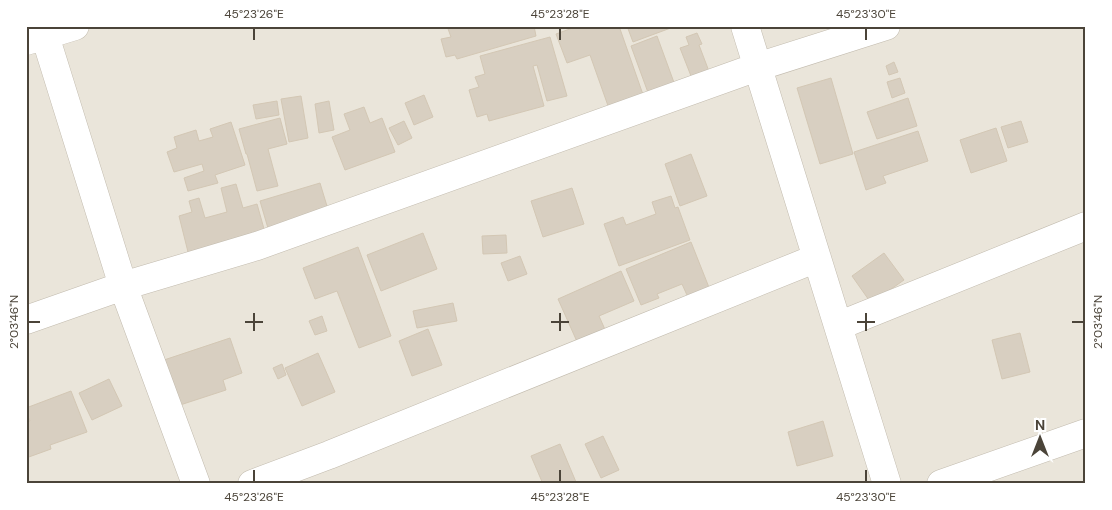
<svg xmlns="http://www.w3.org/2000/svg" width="1112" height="510" font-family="'DM Sans',sans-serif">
<rect width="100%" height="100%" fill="#f6f3ec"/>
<!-- residential -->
<path fill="#eae5da" d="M 26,26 L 1086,26 L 1086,484 L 26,484 Z"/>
<!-- building -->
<path fill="#d8cfc1" stroke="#d3c7b4" d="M 447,26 L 534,26 L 536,36 L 457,59 L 455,55 L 446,57 L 441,39 L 451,37 Z
M 578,26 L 619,26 L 647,106 L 612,117 L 590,55 L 567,63 L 556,34 Z
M 627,26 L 676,26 L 633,42 Z
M 697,33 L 702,44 L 699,45 L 710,74 L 693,81 L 680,48 L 689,45 L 686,37 Z
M 657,36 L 676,88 L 650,98 L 631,46 Z
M 550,37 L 567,96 L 547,101 L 537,65 L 533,66 L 544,106 L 489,121 L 487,114 L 477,117 L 469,90 L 479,87 L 475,77 L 485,74 L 480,56 Z
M 894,62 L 898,72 L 889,75 L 886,66 Z
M 831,78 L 853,154 L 820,164 L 797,88 Z
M 900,78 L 905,93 L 892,98 L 887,82 Z
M 424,95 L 433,117 L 414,125 L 405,103 Z
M 301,96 L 308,138 L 289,142 L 281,99 Z
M 908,98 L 917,126 L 877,139 L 867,112 Z
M 277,101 L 279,115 L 256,119 L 253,105 Z
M 329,101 L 334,130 L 319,133 L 315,104 Z
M 364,107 L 370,123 L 382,118 L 395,152 L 345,170 L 332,137 L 350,130 L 344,114 Z
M 280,118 L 287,144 L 268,149 L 278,186 L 257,191 L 247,154 L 246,154 L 239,129 Z
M 404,121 L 412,138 L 398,145 L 389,128 Z
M 1021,121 L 1028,142 L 1008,148 L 1001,127 Z
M 231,122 L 245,165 L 215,175 L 218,183 L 188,191 L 184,178 L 204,171 L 202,164 L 174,172 L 167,152 L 177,148 L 174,137 L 196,130 L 199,141 L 213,137 L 210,129 Z
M 996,128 L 1007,161 L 971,173 L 960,140 Z
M 918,131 L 928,161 L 883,176 L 886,183 L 866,190 L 854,152 Z
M 691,154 L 707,196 L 680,206 L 665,164 Z
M 320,183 L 330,216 L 270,235 L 260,201 Z
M 236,184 L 243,208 L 257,204 L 266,236 L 189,256 L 179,216 L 192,212 L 189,201 L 199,198 L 205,218 L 227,212 L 221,188 Z
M 572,188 L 584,224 L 543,237 L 531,201 Z
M 671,196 L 675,208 L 678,207 L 690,240 L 619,266 L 604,224 L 623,217 L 626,225 L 656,214 L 652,202 Z
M 423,233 L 437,269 L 381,291 L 367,255 Z
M 506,235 L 507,253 L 483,254 L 482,236 Z
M 691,242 L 712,295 L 691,304 L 682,284 L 657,294 L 659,298 L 641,305 L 626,269 Z
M 358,247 L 391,336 L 359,348 L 337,291 L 315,299 L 303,268 Z
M 884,253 L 904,280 L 871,303 L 852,276 Z
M 520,256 L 527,274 L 508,281 L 501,263 Z
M 621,271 L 634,301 L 599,316 L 611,343 L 583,355 L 558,299 Z
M 453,303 L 457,321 L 417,328 L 413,311 Z
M 322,316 L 327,331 L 315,335 L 309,321 Z
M 428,329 L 442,365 L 412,376 L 399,341 Z
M 1020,333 L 1030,372 L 1002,379 L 992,340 Z
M 230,338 L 242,373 L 223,380 L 226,390 L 177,406 L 161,361 Z
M 318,353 L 335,392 L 302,406 L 285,368 Z
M 282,364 L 286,375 L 278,379 L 273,368 Z
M 109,379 L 122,406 L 92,420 L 79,393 Z
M 71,391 L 87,432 L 50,445 L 51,449 L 26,458 L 26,423 L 30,421 L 26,412 L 26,408 Z
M 823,421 L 833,456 L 797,466 L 788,432 Z
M 603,436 L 619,470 L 601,478 L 585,444 Z
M 560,444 L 576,482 L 571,484 L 543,484 L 531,456 Z"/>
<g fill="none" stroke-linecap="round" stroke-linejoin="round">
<!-- minor casing -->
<g stroke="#c2bbae" stroke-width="29">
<path id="minor" d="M 42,26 L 123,286 L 196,484
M 745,26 L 887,484
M 26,41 L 75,26
M 26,320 L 123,286 L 257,246 L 757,67 L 886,26
M 838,326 L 1086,226
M 252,484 L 329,455 L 817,258
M 941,484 L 1086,433"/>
</g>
<!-- minor -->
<use href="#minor" stroke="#fff" stroke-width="28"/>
</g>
<!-- ticks -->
<path fill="none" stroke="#4b4439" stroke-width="2" d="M 254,28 L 254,40M 560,28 L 560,40M 866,28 L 866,40M 254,313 L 254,331M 560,313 L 560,331M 866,313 L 866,331M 28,322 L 40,322M 245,322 L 263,322M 551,322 L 569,322M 857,322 L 875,322M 1072,322 L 1084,322M 254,470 L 254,482M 560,470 L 560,482M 866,470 L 866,482"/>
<!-- border -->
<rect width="1112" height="510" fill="none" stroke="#ffffff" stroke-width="55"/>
<!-- north arrow -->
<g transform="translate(1040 438)" stroke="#ffffff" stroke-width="4" paint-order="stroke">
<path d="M0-4L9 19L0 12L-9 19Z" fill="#4b4439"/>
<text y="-8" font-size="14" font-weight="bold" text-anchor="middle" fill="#4b4439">N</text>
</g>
<rect x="28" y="28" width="1056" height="454" fill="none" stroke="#4b4439" stroke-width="2"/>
<g font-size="12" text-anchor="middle" fill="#4b4439">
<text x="254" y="18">45°23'26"E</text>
<text x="560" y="18">45°23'28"E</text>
<text x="866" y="18">45°23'30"E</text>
<text transform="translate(14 322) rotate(-90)" y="4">2°03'46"N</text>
<text transform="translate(1098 322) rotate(-90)" y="4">2°03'46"N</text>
<text x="254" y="501">45°23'26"E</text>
<text x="560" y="501">45°23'28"E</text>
<text x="866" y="501">45°23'30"E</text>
</g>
</svg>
